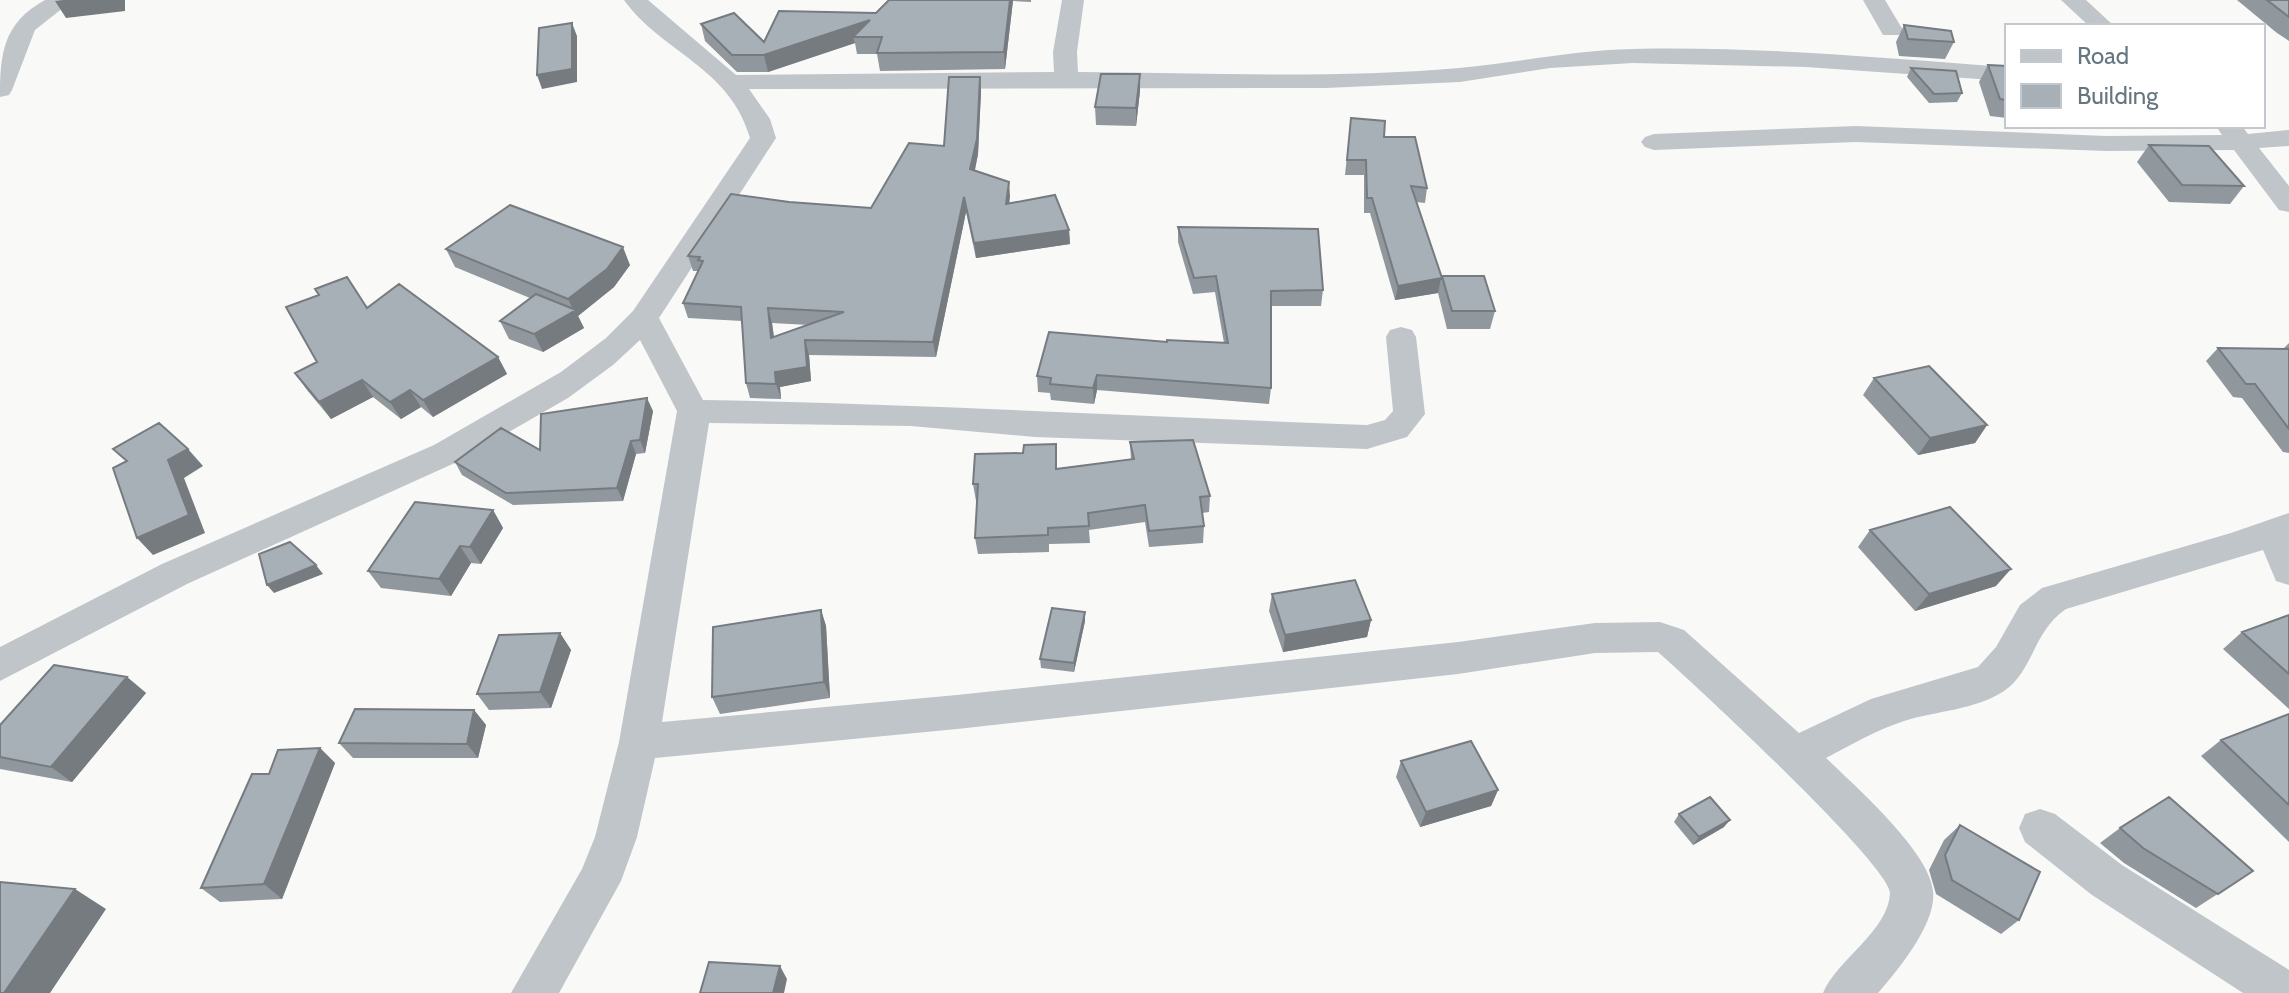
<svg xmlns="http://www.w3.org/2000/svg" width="2289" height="993" font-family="Cabin,sans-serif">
<rect width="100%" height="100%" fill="#f9f9f8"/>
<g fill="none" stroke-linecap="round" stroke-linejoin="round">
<!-- minor -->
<path fill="#c0c5c9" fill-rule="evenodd" d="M 45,0 L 73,0 L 35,30 L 12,90 L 9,95 L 0,97 C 0,54 3,23 45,0 Z
M 624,0 L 648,0 L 736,75 L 1054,72 L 1053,52 L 1062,0 L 1084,0 L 1077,52 L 1078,72 C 1204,73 1332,79 1459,68 C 1517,63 1573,50 1633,49 C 1757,46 1883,58 2007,67 L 2007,81 L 1806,67 L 1633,63 L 1550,68 L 1460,82 L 1326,88 L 749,89 L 770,119 L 776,138 L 659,318 L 703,400 C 925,404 1146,417 1367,425 L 1385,420 L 1393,411 L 1386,337 L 1390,330 L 1401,327 L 1412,330 L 1416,337 L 1425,414 L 1407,437 L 1367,449 L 1035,437 L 911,426 L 709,423 L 662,722 L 957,695 L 1458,642 L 1595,623 L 1660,622 L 1684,630 L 1799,733 L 1871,699 L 1978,667 L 1996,647 L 2020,605 L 2042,588 L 2231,533 L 2289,513 L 2289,585 L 2276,581 L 2263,550 L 2066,609 C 2033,631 2034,670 2004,691 C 1976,710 1935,711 1904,721 C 1876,730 1851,745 1826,758 C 1854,785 1930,852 1933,891 C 1937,923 1898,970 1878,993 L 1823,993 C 1836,961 1889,930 1890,893 C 1890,865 1691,681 1658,652 L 1595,653 L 1458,674 L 957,729 L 655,758 L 637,837 L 621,881 L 559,993 L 511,993 L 582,869 L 595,837 L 619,742 L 677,411 L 640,340 L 613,365 L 568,398 L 457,462 L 187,584 L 0,681 L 0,647 L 162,564 L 434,445 L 561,372 L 606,338 L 633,311 L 750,138 C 730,67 661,52 624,0 Z
M 1863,0 L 1885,0 L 1903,30 L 1899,35 L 1883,35 Z
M 2061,0 L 2086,0 L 2114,26 L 2089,26 Z
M 1856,126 L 2106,136 L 2222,135 L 2218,129 L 2220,126 L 2242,126 L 2248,134 L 2289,130 L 2289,146 L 2259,148 L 2289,186 L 2289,212 L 2279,210 L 2234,150 L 2106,151 L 1856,142 L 1654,150 L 1645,147 L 1641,142 L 1645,137 L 1654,134 Z
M 2040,809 L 2055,814 L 2122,865 L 2289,970 L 2289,993 L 2243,993 L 2092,895 L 2025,842 L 2019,828 L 2025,814 Z"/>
</g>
<!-- wall -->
<path fill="#90979d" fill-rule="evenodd" d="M 889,0 L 1031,0 L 1031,2 L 1013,1 L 1005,69 L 880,71 L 877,54 L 857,54 L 855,43 L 768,72 L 737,72 L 705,41 L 701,24 L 764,42 L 876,13 Z
M 2237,0 L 2289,0 L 2289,41 L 2277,33 Z
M 1904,25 L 1954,42 L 1945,59 L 1899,56 L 1896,42 Z
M 1988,65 L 2007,66 L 2007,118 L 1990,116 L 1979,82 Z
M 1911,68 L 1962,93 L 1957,102 L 1929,103 L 1907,77 Z
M 1140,74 L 1140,91 L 1136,126 L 1096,125 L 1095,107 Z
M 980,77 L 981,92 L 978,154 L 975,170 L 1009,182 L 1009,204 L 1069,230 L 1070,244 L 976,258 L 966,212 L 936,357 L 809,355 L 811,381 L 780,387 L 781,399 L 750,398 L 746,383 L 742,321 L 688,318 L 683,303 L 698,271 L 693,271 L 688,256 L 789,202 L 871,208 L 944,146 ZM 772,323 L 809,325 L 774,337 Z
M 1351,118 L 1384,137 L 1427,188 L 1425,203 L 1416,202 L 1441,276 L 1495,311 L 1490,329 L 1447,329 L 1438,293 L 1395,300 L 1370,213 L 1364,213 L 1364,175 L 1345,175 Z
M 2149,145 L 2244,186 L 2230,204 L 2169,202 L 2137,162 Z
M 1178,227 L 1323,290 L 1321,306 L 1271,306 L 1271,388 L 1269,404 L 1097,390 L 1094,404 L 1051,400 L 1050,393 L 1038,392 L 1037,376 L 1224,343 L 1215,292 L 1193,294 L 1178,242 Z
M 446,249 L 630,265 L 614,287 L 578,316 L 584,328 L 543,352 L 509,339 L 500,321 L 530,298 L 455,267 Z
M 367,308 L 498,357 L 507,374 L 433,417 L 421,407 L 401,419 L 373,397 L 331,419 L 307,390 L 295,373 L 317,362 Z
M 2289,343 L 2289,453 L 2283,452 L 2242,398 L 2233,397 L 2206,361 L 2218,348 L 2283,349 Z
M 1874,378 L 1987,425 L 1975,443 L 1918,455 L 1863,395 Z
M 653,411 L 645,453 L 636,454 L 623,501 L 513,505 L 462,475 L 455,462 L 540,450 Z
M 1130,442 L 1210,496 L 1209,512 L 1202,513 L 1204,526 L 1203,543 L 1149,547 L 1145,522 L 1089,530 L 1090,543 L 1049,544 L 1049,552 L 978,554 L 975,538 L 977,501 L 976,501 L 973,484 L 1056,444 L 1057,469 L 1131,460 Z
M 493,510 L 503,528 L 481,564 L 471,563 L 451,596 L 381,588 L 368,571 Z
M 1870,530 L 1996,586 L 1915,611 L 1858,547 Z
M 1272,594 L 1371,620 L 1367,637 L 1283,652 L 1269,611 Z
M 821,610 L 826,626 L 830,698 L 720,714 L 712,697 Z
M 2289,615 L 2289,709 L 2223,649 L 2242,632 Z
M 1085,621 L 1074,672 L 1041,668 L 1040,659 Z
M 560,633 L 571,650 L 551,708 L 489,710 L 477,694 Z
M 127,677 L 146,693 L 72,782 L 0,769 L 0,725 Z
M 474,710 L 486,725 L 478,758 L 353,758 L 339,743 Z
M 2289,714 L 2289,842 L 2201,756 L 2221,740 Z
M 320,748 L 335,763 L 282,899 L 220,902 L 201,888 L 269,774 Z
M 1401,761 L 1498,790 L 1491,806 L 1420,827 L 1396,777 Z
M 1679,814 L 1724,827 L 1693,845 L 1674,822 Z
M 1960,825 L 2019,920 L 2001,934 L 1936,894 L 1929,870 L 1944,840 Z
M 2120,828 L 2253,871 L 2196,908 L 2124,863 L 2100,843 Z"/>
<!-- shaded-wall -->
<path fill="#767b80" d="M 63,0 L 125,0 L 125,11 L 66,18 L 55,1 Z
M 1010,0 L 1013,0 L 1005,69 L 1004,52 Z
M 870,20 L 853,37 L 855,43 L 768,72 L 764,55 Z
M 572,23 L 577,36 L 577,82 L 542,89 L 537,75 Z
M 1140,74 L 1140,91 L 1136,126 L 1136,108 Z
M 980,77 L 981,92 L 978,154 L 972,183 L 970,169 Z
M 1009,182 L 1010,196 L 1008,219 L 1006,204 Z
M 964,197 L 966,212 L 936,357 L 933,342 Z
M 1069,230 L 1070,244 L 976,258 L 974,243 Z
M 623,247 L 630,265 L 614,287 L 578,316 L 584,328 L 543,352 L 534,334 L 574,311 L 568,299 Z
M 1441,278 L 1438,293 L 1395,300 L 1398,286 Z
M 768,308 L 772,323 L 776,353 L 771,338 Z
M 805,340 L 809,355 L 811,381 L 780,387 L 781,399 L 776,384 L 775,372 Z
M 498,357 L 507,374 L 433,417 L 423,400 Z
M 1097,375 L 1097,390 L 1094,404 L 1093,388 Z
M 362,380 L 373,397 L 331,419 L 319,402 Z
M 410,390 L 421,407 L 401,419 L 390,402 Z
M 647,398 L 653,411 L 645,453 L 640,440 Z
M 1987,425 L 1975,443 L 1918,455 L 1930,438 Z
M 631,441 L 636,454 L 623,501 L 617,488 Z
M 188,449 L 203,466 L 184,478 L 205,533 L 153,555 L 137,538 L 168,460 Z
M 493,510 L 503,528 L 481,564 L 470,547 Z
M 460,546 L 471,563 L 451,596 L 439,579 Z
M 316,565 L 323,574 L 274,593 L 267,585 Z
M 2011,569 L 1996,586 L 1915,611 L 1929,594 Z
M 821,610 L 826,626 L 830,698 L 824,682 Z
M 1085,612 L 1085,621 L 1074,672 L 1074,663 Z
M 1371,620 L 1367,637 L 1283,652 L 1285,635 Z
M 560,633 L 571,650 L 551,708 L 540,692 Z
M 127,677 L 146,693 L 72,782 L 51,767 Z
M 474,710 L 486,725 L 478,758 L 467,744 Z
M 320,748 L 335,763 L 282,899 L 264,884 Z
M 1498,790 L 1491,806 L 1420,827 L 1426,812 Z
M 1730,820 L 1724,827 L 1693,845 L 1699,837 Z
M 75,889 L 106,909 L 50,993 L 4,993 Z
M 780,966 L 787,979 L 784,993 L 773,993 Z"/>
<!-- building -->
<path fill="#a8b0b7" stroke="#767b80" stroke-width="2" fill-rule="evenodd" d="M 889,0 L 1010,0 L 1004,52 L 877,53 L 882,37 L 853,37 L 870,20 L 764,55 L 732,55 L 701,24 L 734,13 L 764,42 L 779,11 L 876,13 Z
M 2267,0 L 2289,0 L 2289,18 L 2289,17 Z
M 572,23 L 572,69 L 537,75 L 539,28 Z
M 1904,25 L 1951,31 L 1954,42 L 1908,39 Z
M 1988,65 L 2007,66 L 2007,100 L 2000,99 Z
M 1911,68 L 1956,71 L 1962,93 L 1934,94 Z
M 1101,74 L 1140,74 L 1136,108 L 1095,107 Z
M 949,77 L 980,77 L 977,139 L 970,169 L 1009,182 L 1006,204 L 1055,195 L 1069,230 L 974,243 L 964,197 L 933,342 L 805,340 L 807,367 L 775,372 L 776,384 L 746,383 L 741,307 L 683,303 L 703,261 L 698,260 L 700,257 L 688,256 L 731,194 L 789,202 L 871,208 L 909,143 L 944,146 ZM 768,308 L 844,312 L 771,338 Z
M 1351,118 L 1385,121 L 1384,137 L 1415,137 L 1427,188 L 1411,186 L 1442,278 L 1398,286 L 1372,198 L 1367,198 L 1366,160 L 1347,160 Z
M 2149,145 L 2209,146 L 2244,186 L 2182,185 Z
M 510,205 L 623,247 L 607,269 L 568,299 L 446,249 Z
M 1178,227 L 1318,229 L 1323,290 L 1271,291 L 1271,388 L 1097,375 L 1093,388 L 1050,384 L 1051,378 L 1037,376 L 1049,332 L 1167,342 L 1167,340 L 1228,343 L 1216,276 L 1194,278 Z
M 1442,276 L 1484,276 L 1495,311 L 1452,311 Z
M 347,277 L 367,308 L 399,284 L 498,357 L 423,400 L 410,390 L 390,402 L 362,380 L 319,402 L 295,373 L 317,362 L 286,307 L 319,295 L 315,289 Z
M 536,294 L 576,310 L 534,334 L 500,321 Z
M 2218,348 L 2289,349 L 2289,429 L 2255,384 L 2246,384 Z
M 1929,366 L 1987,425 L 1930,438 L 1874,378 Z
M 647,398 L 640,440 L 631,441 L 617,488 L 506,493 L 455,462 L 501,428 L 540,450 L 541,414 Z
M 159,423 L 188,449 L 168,460 L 189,515 L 137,538 L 113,468 L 127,461 L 113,449 Z
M 1193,440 L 1210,496 L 1200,497 L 1204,526 L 1149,531 L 1145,505 L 1088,513 L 1089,526 L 1048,528 L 1048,535 L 975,538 L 978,484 L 973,484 L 975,454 L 1023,453 L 1024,445 L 1056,444 L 1056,469 L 1134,459 L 1130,442 Z
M 415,502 L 493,510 L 470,547 L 460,546 L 439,579 L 368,571 Z
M 1950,507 L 2011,569 L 1929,594 L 1870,530 Z
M 290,542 L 316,565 L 267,585 L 259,554 Z
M 1355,580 L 1371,620 L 1285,635 L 1272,594 Z
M 1052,608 L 1085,612 L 1074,663 L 1040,659 Z
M 821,610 L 824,682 L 712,697 L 713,627 Z
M 2289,615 L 2289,674 L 2242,632 Z
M 560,633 L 540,692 L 477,694 L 499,635 Z
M 54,665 L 127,677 L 51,767 L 0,757 L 0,725 Z
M 355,709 L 474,710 L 467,744 L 339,743 Z
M 2289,714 L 2289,805 L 2221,740 Z
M 1471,741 L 1498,790 L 1426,812 L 1401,761 Z
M 320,748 L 264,884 L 201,888 L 252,774 L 269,774 L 278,750 Z
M 1710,797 L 1730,820 L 1699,837 L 1679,814 Z
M 2169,797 L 2253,871 L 2218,894 L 2143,848 L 2120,828 Z
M 1960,825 L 2040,872 L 2019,920 L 1952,880 L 1945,855 Z
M 0,882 L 75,889 L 4,993 L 0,993 Z
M 709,962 L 780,966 L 773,993 L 700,993 Z"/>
<!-- legend -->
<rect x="2005" y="24" width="260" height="104" fill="#ffffff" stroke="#c2c8cd" stroke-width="2"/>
<rect x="2021" y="50" width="40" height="12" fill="#c0c5c9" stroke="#c2c8cd" stroke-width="2"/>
<text x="2077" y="64" font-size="24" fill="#667681">Road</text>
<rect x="2021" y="84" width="40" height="24" fill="#a8b0b7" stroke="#c2c8cd" stroke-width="2"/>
<text x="2077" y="104" font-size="24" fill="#667681">Building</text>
</svg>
